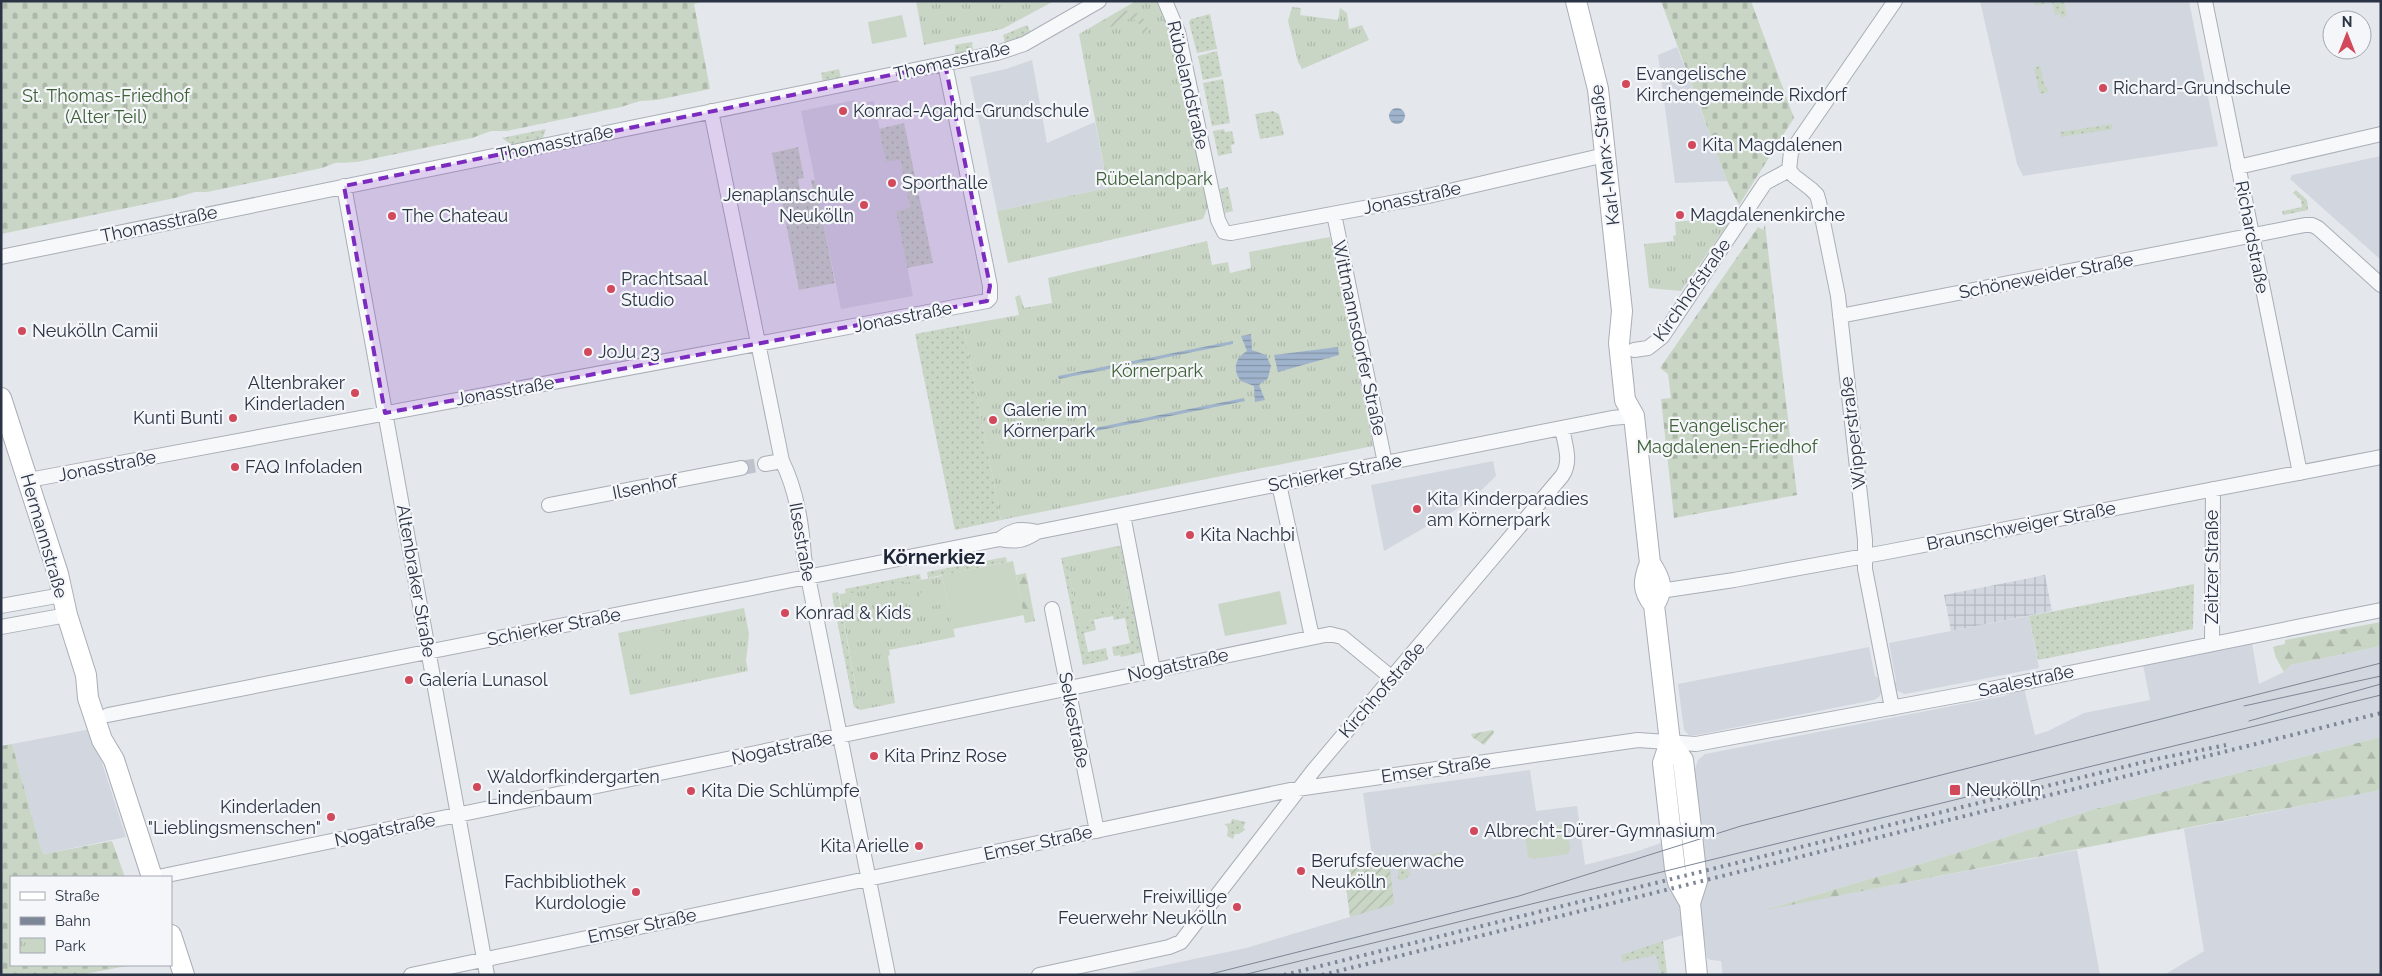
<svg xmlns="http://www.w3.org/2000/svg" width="2382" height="976" font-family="Raleway,sans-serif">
<defs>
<pattern id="industrial-grid" width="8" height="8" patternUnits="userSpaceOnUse" patternTransform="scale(1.25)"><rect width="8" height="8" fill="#d2d6de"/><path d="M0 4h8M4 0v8" fill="none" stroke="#b4b8c0"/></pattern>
<pattern id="grass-dots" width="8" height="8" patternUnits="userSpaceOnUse" patternTransform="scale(1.25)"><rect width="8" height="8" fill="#c9d6c5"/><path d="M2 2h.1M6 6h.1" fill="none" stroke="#adb8ab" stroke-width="1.8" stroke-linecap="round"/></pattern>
<pattern id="forest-firs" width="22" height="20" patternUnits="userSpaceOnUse" patternTransform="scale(1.25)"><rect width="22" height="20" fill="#c9d6c5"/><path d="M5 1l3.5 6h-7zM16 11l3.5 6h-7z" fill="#adb8ab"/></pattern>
<pattern id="cemetery-stones" width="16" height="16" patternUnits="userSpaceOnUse" patternTransform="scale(1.25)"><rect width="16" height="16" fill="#c9d6c5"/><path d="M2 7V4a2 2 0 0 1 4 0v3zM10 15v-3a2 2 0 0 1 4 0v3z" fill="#adb8ab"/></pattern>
<pattern id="park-tufts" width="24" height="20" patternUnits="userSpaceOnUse" patternTransform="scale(1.25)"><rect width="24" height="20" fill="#c9d6c5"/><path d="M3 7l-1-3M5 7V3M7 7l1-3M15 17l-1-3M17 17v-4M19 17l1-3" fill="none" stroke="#adb8ab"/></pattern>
<pattern id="garden-furrows" width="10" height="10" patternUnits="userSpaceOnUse" patternTransform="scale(1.25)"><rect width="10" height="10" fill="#c9d6c5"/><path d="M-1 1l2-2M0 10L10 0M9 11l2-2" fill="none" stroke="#adb8ab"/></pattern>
<pattern id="water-rules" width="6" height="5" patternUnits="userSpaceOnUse" patternTransform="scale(1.25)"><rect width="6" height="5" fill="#9fb4cc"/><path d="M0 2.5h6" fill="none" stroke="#8293a7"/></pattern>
</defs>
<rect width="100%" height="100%" fill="#e4e7ec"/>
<!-- built -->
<path fill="#d2d6de" d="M 1980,1 L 2189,1 L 2218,146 L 2023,176 L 2017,164 Z
M 1677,47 L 1727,181 L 1675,183 L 1658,55 Z
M 1032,60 L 1047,143 L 1095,122 L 1108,188 L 997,211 L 970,77 L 1006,69 Z
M 855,100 L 856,104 L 874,101 L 886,162 L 900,160 L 910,208 L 896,211 L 913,296 L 841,309 L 801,111 Z
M 2381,156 L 2381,260 L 2290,179 L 2292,175 Z
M 1493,461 L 1496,476 L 1469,502 L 1384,551 L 1371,485 Z
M 2029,616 L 2039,668 L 1905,694 L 1895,690 L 1894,686 L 1896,681 L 1889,643 Z
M 2252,643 L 2259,684 L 2284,672 L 2291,665 L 2381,646 L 2381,737 L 2095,809 L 1937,859 L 1772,908 L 2077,850 L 2100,975 L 1723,975 L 1721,961 L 1711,960 L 1707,958 L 1703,929 L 1663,941 L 1667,975 L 1119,975 L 1246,948 L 1350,917 L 1345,878 L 1353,864 L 1361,863 L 1366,856 L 1372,856 L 1363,793 L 1530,770 L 1536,811 L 1577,806 L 1585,865 L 1635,852 L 1707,827 L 1699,822 L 1694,772 L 1698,760 L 1705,754 L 2004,696 L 2024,688 L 2035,735 L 2048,731 L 2084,713 L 2150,700 L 2143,665 Z
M 1869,647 L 1875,676 L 1880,679 L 1882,690 L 1879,697 L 1874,700 L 1697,735 L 1689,735 L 1684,730 L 1678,684 Z
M 91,729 L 126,837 L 44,854 L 41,849 L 12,744 Z
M 2381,790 L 2381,975 L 2164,975 L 2204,951 L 2184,829 Z"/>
<!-- industrial -->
<path fill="url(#industrial-grid)" d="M 2045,575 L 2052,611 L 1951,631 L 1944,595 Z"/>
<!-- grass -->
<path fill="url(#grass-dots)" d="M 2034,1 L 2064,1 L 2067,16 L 2062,18 L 2060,14 L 2055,15 L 2052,2 L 2035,6 Z
M 1210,14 L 1217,49 L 1197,53 L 1189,22 L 1191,19 Z
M 1027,25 L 1031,33 L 1005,43 L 1003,35 Z
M 972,42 L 973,51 L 955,55 L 955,45 Z
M 1217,51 L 1222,76 L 1203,80 L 1198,56 Z
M 2040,66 L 2044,84 L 2048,90 L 2048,92 L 2040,94 L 2034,68 Z
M 839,69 L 841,79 L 823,82 L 821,73 Z
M 1223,79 L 1230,123 L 1212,126 L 1203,83 Z
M 1273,111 L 1279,114 L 1284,135 L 1260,139 L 1255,114 Z
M 904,123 L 933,263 L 907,268 L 896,211 L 910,208 L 900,160 L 886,162 L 879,129 Z
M 2112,124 L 2113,129 L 2061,137 L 2060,132 Z
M 546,129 L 542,140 L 513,146 L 502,138 Z
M 1224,129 L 1225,132 L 1232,131 L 1235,144 L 1231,145 L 1232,153 L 1218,156 L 1213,131 Z
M 798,147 L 804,178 L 798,179 L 801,195 L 781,199 L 772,153 Z
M 811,180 L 815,180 L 835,283 L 799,290 L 782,203 L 814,197 Z
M 1228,187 L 1233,211 L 1225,213 L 1220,189 Z
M 2296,190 L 2307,200 L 2308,210 L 2283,215 L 2282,211 L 2302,207 L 2301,200 L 2293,193 Z
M 963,325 L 1001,520 L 955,530 L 915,334 Z
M 1117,546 L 1121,546 L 1143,652 L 1121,657 L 1120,655 L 1114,656 L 1112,647 L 1130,643 L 1125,618 L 1114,620 L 1113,616 L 1101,618 L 1099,611 L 1129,605 Z
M 1006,557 L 1007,562 L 928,578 L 927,572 Z
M 1066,557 L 1080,626 L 1087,621 L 1094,620 L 1096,630 L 1084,633 L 1088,652 L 1106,648 L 1108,660 L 1083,665 L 1061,558 Z
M 920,574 L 921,580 L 846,595 L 845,589 Z
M 2194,584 L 2193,629 L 2038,660 L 2029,616 Z
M 838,592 L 860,710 L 854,707 L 832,595 L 833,593 Z
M 1232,819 L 1246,822 L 1243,828 L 1246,829 L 1239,834 L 1235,834 L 1233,839 L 1227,836 L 1228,827 L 1224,824 L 1231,823 Z
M 1446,850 L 1448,853 L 1432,869 L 1412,861 Z
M 1403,857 L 1405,865 L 1411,875 L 1401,881 L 1398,879 L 1398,869 Z
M 1663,941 L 1667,975 L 1661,975 L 1656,955 L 1623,962 L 1621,955 Z"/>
<!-- forest -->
<path fill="url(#forest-firs)" d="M 1026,573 L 1035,621 L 1025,623 L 1016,575 Z
M 2381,622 L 2381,646 L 2291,665 L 2284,672 L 2276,658 L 2273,647 L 2285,644 L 2285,640 Z
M 2381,737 L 2381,790 L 1765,910 L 1937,859 L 2095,809 Z"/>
<!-- cemetery -->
<path fill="url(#cemetery-stones)" d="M 1,1 L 704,1 L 694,4 L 710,89 L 657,100 L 640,101 L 621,107 L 507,131 L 491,131 L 472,138 L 357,162 L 335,163 L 322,168 L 207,192 L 195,192 L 175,198 L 1,234 Z
M 1661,1 L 1751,1 L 1794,118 L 1739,205 L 1727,181 Z
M 1765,225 L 1797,495 L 1674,518 L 1661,399 L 1671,398 L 1668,374 L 1660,368 L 1758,227 L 1763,230 Z
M 12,744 L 41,849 L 44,854 L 112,841 L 125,877 L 11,877 L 11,965 L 131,965 L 80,975 L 1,975 L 1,746 Z"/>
<!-- park -->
<path fill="url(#park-tufts)" d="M 916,1 L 1054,1 L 1002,29 L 924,45 Z
M 1136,1 L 1158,1 L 1172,34 L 1208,206 L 1203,219 L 1008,263 L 997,211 L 1108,188 L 1079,34 Z
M 1292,7 L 1301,8 L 1300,15 L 1338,20 L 1340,8 L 1347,13 L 1349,29 L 1362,25 L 1369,40 L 1302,69 L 1298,62 L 1288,21 Z
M 1717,216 L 1728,224 L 1681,291 L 1649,288 L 1644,244 L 1674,241 L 1673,236 L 1676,235 L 1675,222 L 1716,218 Z
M 1330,237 L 1373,446 L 1001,520 L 963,325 L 1019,315 L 1015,297 L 1020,295 L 1024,308 L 1052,303 L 1048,278 L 1207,241 L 1212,265 L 1228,262 L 1230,273 L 1251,268 L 1249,252 Z
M 1117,546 L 1129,605 L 1100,611 L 1101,618 L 1088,621 L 1088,625 L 1080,627 L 1066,557 Z
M 942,576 L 955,637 L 889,650 L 890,655 L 888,656 L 895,703 L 860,710 L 839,594 L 846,593 L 846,594 Z
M 744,608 L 749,634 L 746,661 L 748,671 L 630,695 L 618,633 Z"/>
<!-- garden -->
<path fill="url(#garden-furrows)" d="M 1123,10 L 1140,14 L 1146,22 L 1149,34 L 1142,33 L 1140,25 L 1133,19 L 1122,20 L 1115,27 L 1107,26 L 1112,16 Z
M 1493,730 L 1494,733 L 1484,745 L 1472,737 L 1471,734 Z
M 1366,856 L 1386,860 L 1390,869 L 1394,904 L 1350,917 L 1345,878 L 1353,864 L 1361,863 Z"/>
<!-- pitch -->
<path fill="#c9d6c5" d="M 902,15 L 907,37 L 872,44 L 868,22 Z
M 1013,561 L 1024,615 L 953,629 L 942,575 Z
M 940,589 L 943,604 L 922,608 L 919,593 Z
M 1280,591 L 1287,624 L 1225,636 L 1218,604 Z
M 664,631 L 667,647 L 630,655 L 626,639 Z
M 1563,825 L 1567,829 L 1570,850 L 1568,854 L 1533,859 L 1528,857 L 1525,835 L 1527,830 Z"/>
<!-- water -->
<path fill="url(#water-rules)" d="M1389 116a8 8 0 1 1 16 0a8 8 0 1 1-16 0Z
M 1251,334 L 1252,350 L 1266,355 L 1271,366 L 1268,378 L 1259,385 L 1265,400 L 1255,402 L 1254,386 L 1241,381 C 1232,370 1235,358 1247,351 L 1241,336 Z
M 1233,341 L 1233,344 L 1059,379 L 1058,376 Z
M 1338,347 L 1339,355 L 1278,372 L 1274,355 Z
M 1244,398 L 1245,401 L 1071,436 L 1070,433 Z"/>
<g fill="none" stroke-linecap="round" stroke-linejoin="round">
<!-- minor-tunnel -->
<path stroke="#bfc3cb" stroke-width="14" stroke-dasharray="14 7" stroke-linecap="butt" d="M 741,468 L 765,464"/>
<!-- minor casing -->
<g stroke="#a9aeb7" stroke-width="16">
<path id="minor" d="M 1165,1 L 1178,32 L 1218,220 L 1224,232 L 1231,233 L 1428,196 L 1605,155
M 2205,1 L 2300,473
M 711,111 L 782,461 C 796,489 802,525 804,557 L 888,975
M 2238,167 L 2381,134
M 1789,170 L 1794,176 L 1811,189 L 1817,195 L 1819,202 L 1838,296 L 1865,540 L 1865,569 L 1892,708
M 1789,170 L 1791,152 L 1895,1
M 344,186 L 487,975
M 1334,214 L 1385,463
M 1,257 L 997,53 L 1024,44 L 1099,1
M 1840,316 L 2305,225 L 2312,225 L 2318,228 L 2381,285
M 1634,350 L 1648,348 L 1662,337 L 1765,183 L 1789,170
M 765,464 L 782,461
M 29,480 L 987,301 L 990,298 L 990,286 L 945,64
M 1279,484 L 1312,637
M 549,505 L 741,468
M 1123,515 L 1153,670
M 1000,539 C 1014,529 1020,528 1037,532 L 1612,418 L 1634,416
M 1660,591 L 1734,580 L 1887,552 L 2381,457
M 1,606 L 62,595
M 1052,609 L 1097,831
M 1,627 L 67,615
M 2212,644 L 2213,489
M 108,715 L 1000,539 C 1017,542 1023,541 1037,532
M 158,877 L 1330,634 L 1342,637 L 1392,678
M 411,975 L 1290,790 L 1638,740 L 1696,744 L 1971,693 L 2381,610
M 1039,975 L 1169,947 L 1181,942 L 1313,771 L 1562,476 C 1572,462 1565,445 1562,428"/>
</g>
<!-- secondary casing -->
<g stroke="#a9aeb7" stroke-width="22">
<path id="secondary" d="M 1576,1 L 1598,89 L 1622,311 L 1619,343 L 1625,400 L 1634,416 L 1650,563 C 1643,581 1642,590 1654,605 L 1670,742 L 1663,763 L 1675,869 L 1678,882 L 1690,903
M 1,398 L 58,574 L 67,615 L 86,675 L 88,698 L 102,740 L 114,760 L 152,877
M 1650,563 C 1660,578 1665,589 1654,605
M 1670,742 L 1683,760 L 1692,836 L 1697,881 L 1690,903 L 1697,975
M 171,935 L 184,975"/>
</g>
<!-- minor -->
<use href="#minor" stroke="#f7f8fa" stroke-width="14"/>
<!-- secondary -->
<use href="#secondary" stroke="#fff" stroke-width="20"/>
<!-- tram -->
<path stroke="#7d8696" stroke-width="1" d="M 2244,706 L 2381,676
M 2249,721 L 2381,684
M 1207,975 L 1519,896 L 1741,826 L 2381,663
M 1243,975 L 2381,695"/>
<!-- rail -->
<path stroke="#7d8696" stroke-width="4" stroke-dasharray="2.5 5" stroke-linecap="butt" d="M 1284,975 L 2152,760 L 2226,745
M 1322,975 L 2381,713"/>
</g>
<!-- marked area -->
<path fill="#7b2cbf" fill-opacity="0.2" stroke="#7b2cbf" stroke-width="4" stroke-dasharray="10 6" stroke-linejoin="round" d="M 945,64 L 990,286 L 987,301 L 385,413 L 344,186 Z"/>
<!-- markers -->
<g fill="#d1495b" stroke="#f4f6f9" stroke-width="2">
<circle cx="1626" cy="84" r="5"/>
<circle cx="2103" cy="88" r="5"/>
<circle cx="843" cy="111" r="5"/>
<circle cx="1692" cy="145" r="5"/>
<circle cx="892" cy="183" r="5"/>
<circle cx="864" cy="205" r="5"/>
<circle cx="1680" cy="215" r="5"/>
<circle cx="392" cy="216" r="5"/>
<circle cx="611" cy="289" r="5"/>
<circle cx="22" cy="331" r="5"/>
<circle cx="588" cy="352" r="5"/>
<circle cx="355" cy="393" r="5"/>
<circle cx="233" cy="418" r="5"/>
<circle cx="993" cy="420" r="5"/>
<circle cx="235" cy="467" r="5"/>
<circle cx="1417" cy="509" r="5"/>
<circle cx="1190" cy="535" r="5"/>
<circle cx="785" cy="613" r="5"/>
<circle cx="409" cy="680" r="5"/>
<circle cx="874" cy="756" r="5"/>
<circle cx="477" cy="787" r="5"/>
<rect x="1949" y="784" width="12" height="12" rx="2.5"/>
<circle cx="691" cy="791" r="5"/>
<circle cx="331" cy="817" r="5"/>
<circle cx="1474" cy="831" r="5"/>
<circle cx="919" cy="846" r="5"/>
<circle cx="1301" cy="871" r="5"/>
<circle cx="636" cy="892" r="5"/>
<circle cx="1237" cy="907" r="5"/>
</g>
<g text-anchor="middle" stroke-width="4.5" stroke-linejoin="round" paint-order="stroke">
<!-- street labels -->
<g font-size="18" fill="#2b3445" stroke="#f4f6f9">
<text transform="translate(952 61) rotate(-13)" y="6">Thomasstraße</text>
<text transform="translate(1188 85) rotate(77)" y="6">Rübelandstraße</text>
<text transform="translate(555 143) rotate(-12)" y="6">Thomasstraße</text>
<text transform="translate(1605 155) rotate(-97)" y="6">Karl-Marx-Straße</text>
<text transform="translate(1412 198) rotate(-12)" y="6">Jonasstraße</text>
<text transform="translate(159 224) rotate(-12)" y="6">Thomasstraße</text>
<text transform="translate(2252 237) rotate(79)" y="6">Richardstraße</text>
<text transform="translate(2046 276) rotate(-11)" y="6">Schöneweider Straße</text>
<text transform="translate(1692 290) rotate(-55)" y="6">Kirchhofstraße</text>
<text transform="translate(903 317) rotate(-11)" y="6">Jonasstraße</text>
<text transform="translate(1359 338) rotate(78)" y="6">Wittmannsdorfer Straße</text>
<text transform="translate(505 391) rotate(-10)" y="6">Jonasstraße</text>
<text transform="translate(1853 433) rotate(-97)" y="6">Wipperstraße</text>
<text transform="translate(107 466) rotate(-11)" y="6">Jonasstraße</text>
<text transform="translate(1335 473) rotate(-11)" y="6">Schierker Straße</text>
<text transform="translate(645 487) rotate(-11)" y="6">Ilsenhof</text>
<text transform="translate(2021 526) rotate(-11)" y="6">Braunschweiger Straße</text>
<text transform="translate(44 536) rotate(74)" y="6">Hermannstraße</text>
<text transform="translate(802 542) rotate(80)" y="6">Ilsestraße</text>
<text transform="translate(2212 567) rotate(-90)" y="6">Zeitzer Straße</text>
<text transform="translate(416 581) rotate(80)" y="6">Altenbraker Straße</text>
<text transform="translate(554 627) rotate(-11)" y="6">Schierker Straße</text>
<text transform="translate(1178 665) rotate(-12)" y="6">Nogatstraße</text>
<text transform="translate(2026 681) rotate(-12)" y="6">Saalestraße</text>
<text transform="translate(1382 690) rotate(-49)" y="6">Kirchhofstraße</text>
<text transform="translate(1074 720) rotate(79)" y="6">Selkestraße</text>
<text transform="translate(782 748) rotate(-12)" y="6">Nogatstraße</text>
<text transform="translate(1436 769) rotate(-8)" y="6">Emser Straße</text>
<text transform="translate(385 830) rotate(-12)" y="6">Nogatstraße</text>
<text transform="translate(1038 843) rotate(-12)" y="6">Emser Straße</text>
<text transform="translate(642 926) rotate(-12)" y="6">Emser Straße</text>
</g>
<!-- poi labels -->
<g font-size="18" fill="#2b3445" stroke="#f4f6f9" text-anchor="start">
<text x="1636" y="80">Evangelische<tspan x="1636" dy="21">Kirchengemeinde Rixdorf</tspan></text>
<text x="2113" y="94">Richard-Grundschule</text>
<text x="853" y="117">Konrad-Agahd-Grundschule</text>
<text x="1702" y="151">Kita Magdalenen</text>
<text x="902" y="189">Sporthalle</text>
<text x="854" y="201" text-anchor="end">Jenaplanschule<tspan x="854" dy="21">Neukölln</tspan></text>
<text x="1690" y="221">Magdalenenkirche</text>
<text x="402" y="222">The Chateau</text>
<text x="621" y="285">Prachtsaal<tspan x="621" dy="21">Studio</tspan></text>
<text x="32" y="337">Neukölln Camii</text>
<text x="598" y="358">JoJu 23</text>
<text x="345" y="389" text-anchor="end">Altenbraker<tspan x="345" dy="21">Kinderladen</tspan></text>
<text x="1003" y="416">Galerie im<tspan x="1003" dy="21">Körnerpark</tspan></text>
<text x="223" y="424" text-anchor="end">Kunti Bunti</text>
<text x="245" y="473">FAQ Infoladen</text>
<text x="1427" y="505">Kita Kinderparadies<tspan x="1427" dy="21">am Körnerpark</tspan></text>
<text x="1200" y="541">Kita Nachbi</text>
<text x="795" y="619">Konrad &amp; Kids</text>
<text x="419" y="686">Galería Lunasol</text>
<text x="884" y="762">Kita Prinz Rose</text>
<text x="487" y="783">Waldorfkindergarten<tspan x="487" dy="21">Lindenbaum</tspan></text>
<text x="1966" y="796">Neukölln</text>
<text x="701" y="797">Kita Die Schlümpfe</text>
<text x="321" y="813" text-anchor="end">Kinderladen<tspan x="321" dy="21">"Lieblingsmenschen"</tspan></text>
<text x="1484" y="837">Albrecht-Dürer-Gymnasium</text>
<text x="909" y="852" text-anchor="end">Kita Arielle</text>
<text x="1311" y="867">Berufsfeuerwache<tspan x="1311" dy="21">Neukölln</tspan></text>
<text x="626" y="888" text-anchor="end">Fachbibliothek<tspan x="626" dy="21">Kurdologie</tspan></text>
<text x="1227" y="903" text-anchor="end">Freiwillige<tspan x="1227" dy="21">Feuerwehr Neukölln</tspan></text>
</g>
<!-- park labels -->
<g font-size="18" fill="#3f6138" stroke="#f4f6f9">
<text x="106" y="102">St. Thomas-Friedhof<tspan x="106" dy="21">(Alter Teil)</tspan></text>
<text x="1154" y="185">Rübelandpark</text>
<text x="1157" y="377">Körnerpark</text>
<text x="1727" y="432">Evangelischer<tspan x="1727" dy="21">Magdalenen-Friedhof</tspan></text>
</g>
<!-- quarter labels -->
<g font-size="20" font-weight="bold" fill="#1d2536" stroke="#f4f6f9">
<text x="934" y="564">Körnerkiez</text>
</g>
</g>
<!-- border -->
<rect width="2382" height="976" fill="none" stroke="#2b3445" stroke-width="5"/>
<!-- legend -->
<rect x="10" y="876" width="162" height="90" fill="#f4f6f9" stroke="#a4a8b1"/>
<rect x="20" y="892" width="25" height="8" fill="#ffffff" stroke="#a4a8b1"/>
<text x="55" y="901" font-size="15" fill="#2b3445">Straße</text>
<rect x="20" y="917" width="25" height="8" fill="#7d8696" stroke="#a4a8b1"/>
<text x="55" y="926" font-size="15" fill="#2b3445">Bahn</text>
<rect x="20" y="938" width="25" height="15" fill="url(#park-tufts)" stroke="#a4a8b1"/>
<text x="55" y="951" font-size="15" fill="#2b3445">Park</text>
<!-- north arrow -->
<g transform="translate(2347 35)"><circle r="24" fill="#f4f6f9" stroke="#a4a8b1"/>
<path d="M0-4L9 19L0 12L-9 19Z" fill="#d1495b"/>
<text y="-8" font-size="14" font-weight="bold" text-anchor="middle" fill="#2b3445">N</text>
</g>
</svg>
